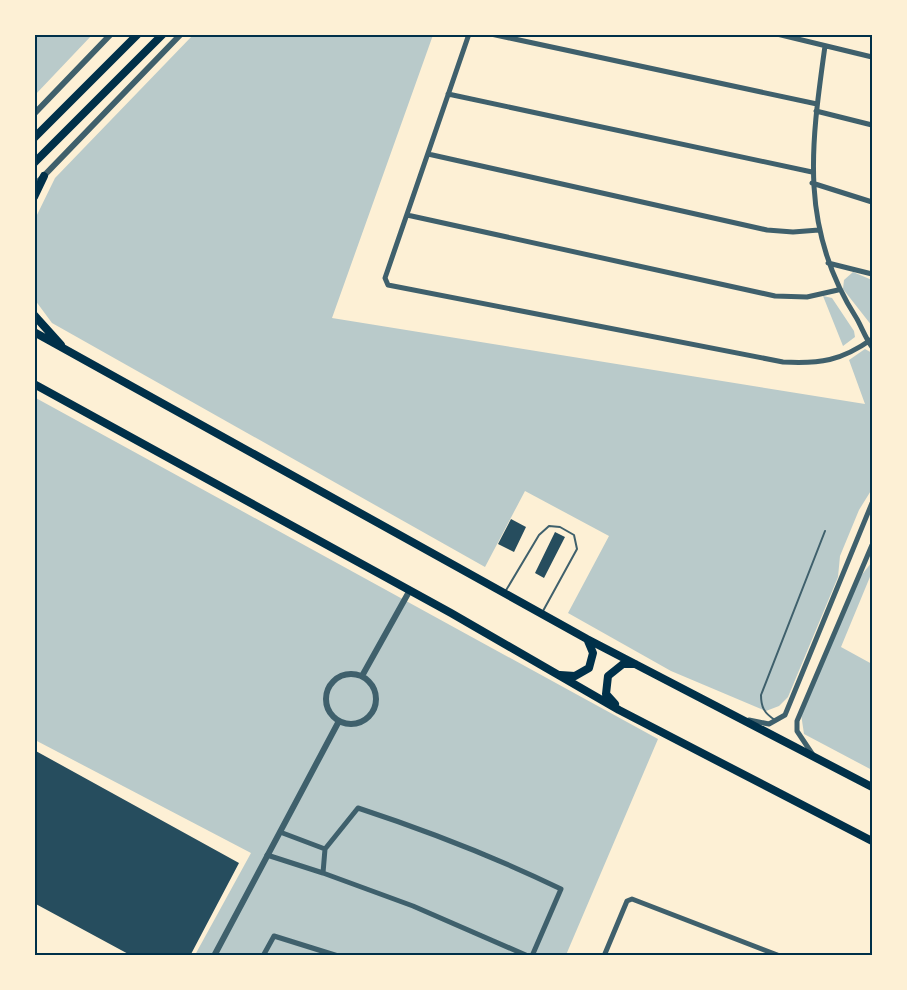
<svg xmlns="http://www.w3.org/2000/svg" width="907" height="990" font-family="'Golos Text',sans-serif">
<rect width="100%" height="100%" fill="#fdf0d5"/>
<!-- green -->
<path fill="#b9caca" d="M 35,34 L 92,35 L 35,95 L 34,35 Z
M 193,35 L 433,35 L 332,318 L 865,404 L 849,360 L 865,349 L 872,353 L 872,489 L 859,510 L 840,556 L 838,577 L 788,697 L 779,706 L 766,711 L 671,671 L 568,613 L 609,536 L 525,491 L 485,567 L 52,323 L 35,300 L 35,219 L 55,178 Z
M 853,272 L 872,280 L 872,326 L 843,289 L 844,280 Z
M 823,296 L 832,298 L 854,331 L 855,337 L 843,346 Z
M 34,397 L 658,739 L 566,955 L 195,955 L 251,853 L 35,740 Z
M 872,562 L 872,572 L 841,647 L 872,664 L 872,770 L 804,734 L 801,714 L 860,577 Z"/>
<!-- building -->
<path fill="#264d5e" d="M 511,519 L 526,527 L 514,552 L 498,544 Z
M 555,532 L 565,537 L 544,578 L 535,573 Z
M 34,750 L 239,863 L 190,956 L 132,956 L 34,903 Z"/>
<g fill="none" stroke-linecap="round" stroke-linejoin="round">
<!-- service -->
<path stroke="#3f606c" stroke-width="2" d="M 505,592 L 539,535 L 549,526 L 560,527 L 574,535 L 577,549 L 543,611
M 775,720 C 764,713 761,707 761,695 L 825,531
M 34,953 L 39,956"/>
<!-- minor -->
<path stroke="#3f606c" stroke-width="5" d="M 469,34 L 385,278 L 388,285 L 783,362 C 820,364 841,361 872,339
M 491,34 L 817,104
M 777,34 L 872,57
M 825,46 C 811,146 799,229 857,319 C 862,328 866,339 872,347
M 448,94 L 812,172
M 816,111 L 872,125
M 428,154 L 767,230 L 793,232 L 819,230
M 812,183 L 872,202
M 407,215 L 775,296 L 807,297 L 838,290
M 828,263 L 872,274
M 749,720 L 769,724 L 785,715 L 872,503
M 813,755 L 797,731 L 797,721 L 872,545
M 325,849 L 358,808 C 428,831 495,857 561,889 L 532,956
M 267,855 L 323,873 L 325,849 L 280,832
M 323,873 L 413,906 L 528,956
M 263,956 L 274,936 L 338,956
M 604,956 L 627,901 L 632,899 L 780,956"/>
<!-- tertiary -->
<path stroke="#3f606c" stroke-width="6" d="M 34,114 L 111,34
M 34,186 L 181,34
M326 699a25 25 0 1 1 50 0a25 25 0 1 1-50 0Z
M 362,676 L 410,590
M 214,956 L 339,721"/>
<!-- primary -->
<path stroke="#003049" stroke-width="8" d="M 34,197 L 44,176
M 34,315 L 61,345
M 34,332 L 587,639 L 872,787
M 34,384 L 451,613 L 619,710 L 872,841
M 560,675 L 575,676 L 589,668 L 593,653 L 588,641
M 615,704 L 606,694 L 608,676 L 623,664 L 635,664"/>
<!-- trunk -->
<path stroke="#003049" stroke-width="8" d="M 34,138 L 138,34
M 34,163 L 163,34"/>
</g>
<!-- border -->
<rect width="907" height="990" fill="none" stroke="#fdf0d5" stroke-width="72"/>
<rect x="36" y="36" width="835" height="918" fill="none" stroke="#003049" stroke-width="2"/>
</svg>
